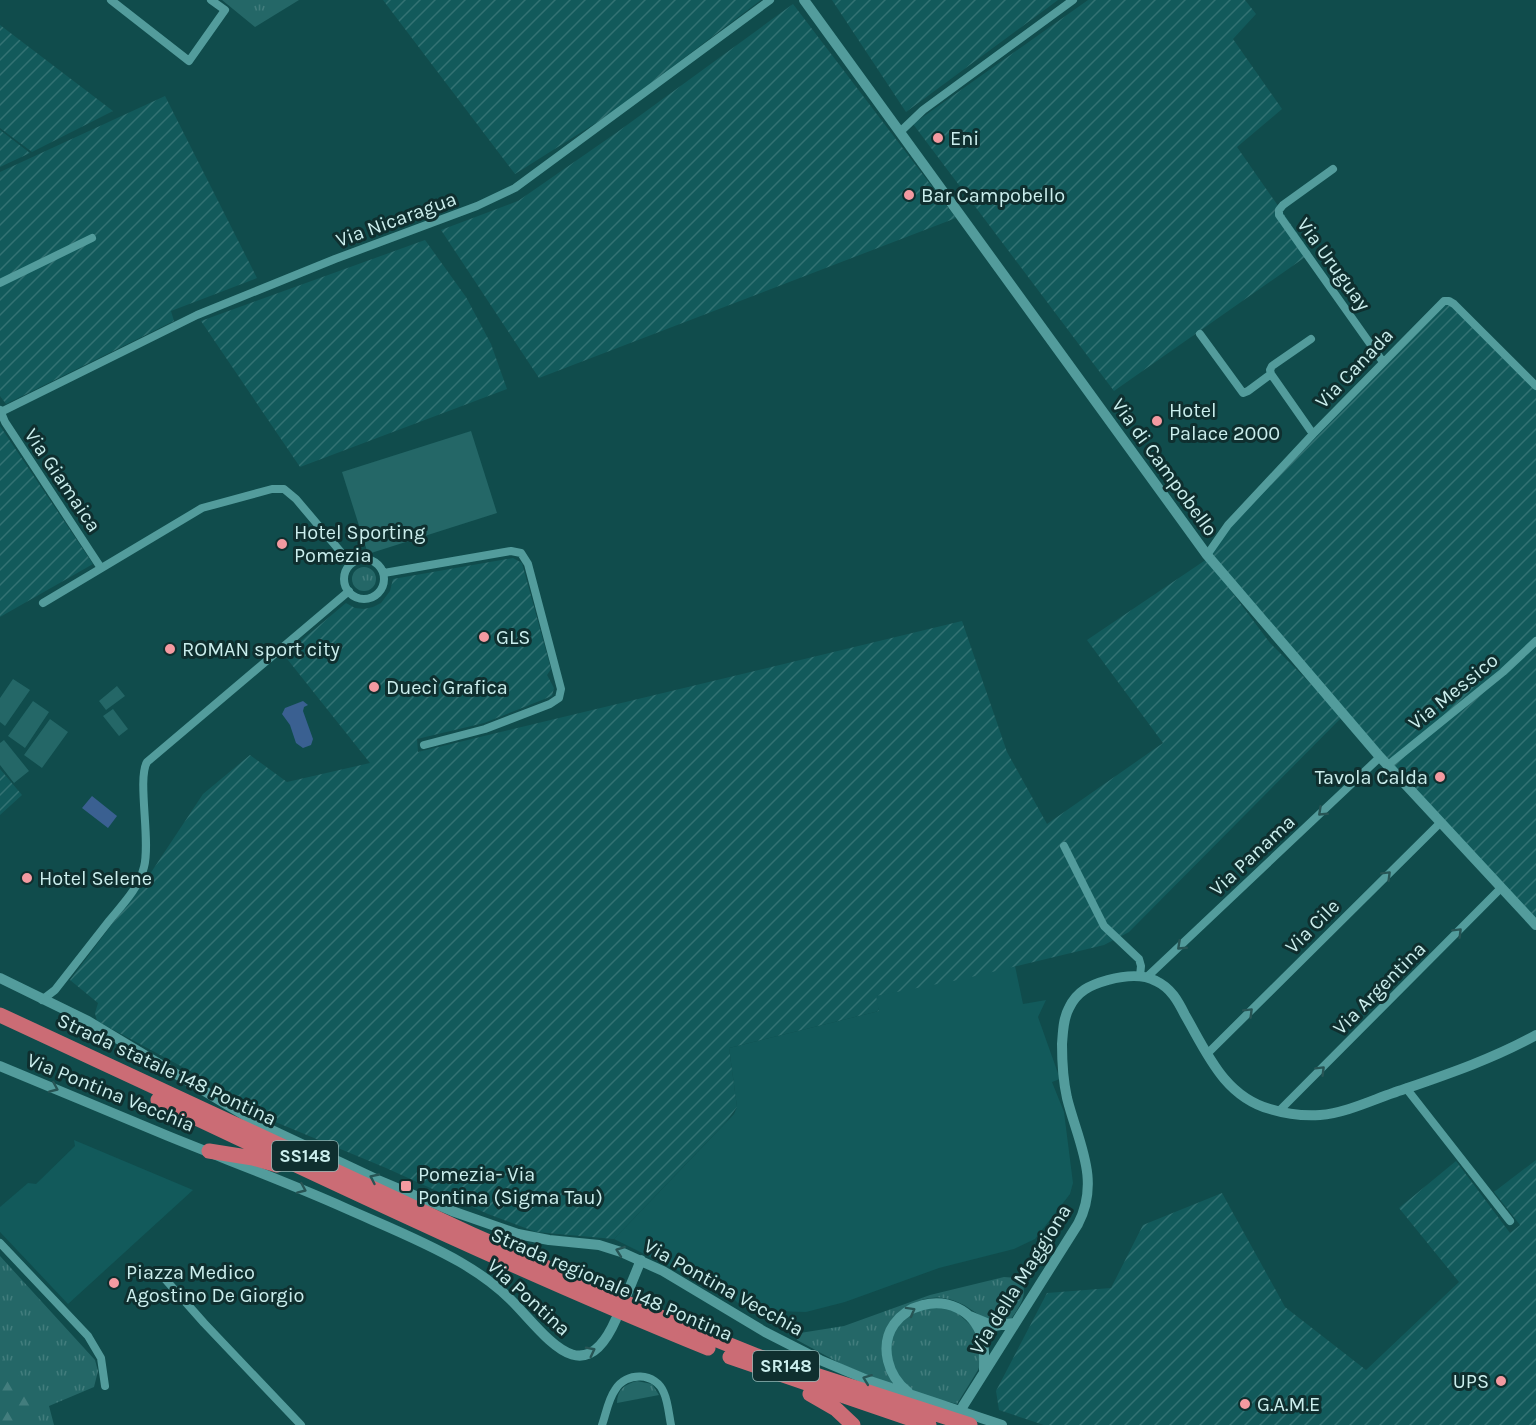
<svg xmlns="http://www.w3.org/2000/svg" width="1536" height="1425" font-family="Karla,sans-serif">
<defs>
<pattern id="industrial-furrows" width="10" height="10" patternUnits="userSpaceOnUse" patternTransform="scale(1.5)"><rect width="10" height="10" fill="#125a5b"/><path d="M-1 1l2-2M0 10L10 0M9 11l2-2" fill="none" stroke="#337273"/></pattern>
<pattern id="grass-tufts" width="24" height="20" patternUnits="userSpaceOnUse" patternTransform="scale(1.5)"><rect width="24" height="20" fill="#246767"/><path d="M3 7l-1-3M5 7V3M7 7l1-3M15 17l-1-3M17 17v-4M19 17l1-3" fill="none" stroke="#427d7d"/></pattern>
<pattern id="forest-firs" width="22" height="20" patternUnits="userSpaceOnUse" patternTransform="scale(1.5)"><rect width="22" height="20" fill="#246767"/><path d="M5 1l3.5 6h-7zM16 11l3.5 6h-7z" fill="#427d7d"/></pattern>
</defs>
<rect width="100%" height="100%" fill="#104c4c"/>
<!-- built -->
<path fill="#125a5b" d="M 1015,966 L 1023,1004 L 1046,1000 L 1038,1017 L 1060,1079 L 1052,1082 L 1064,1112 L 1073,1183 L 1070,1194 L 1035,1239 L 1014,1249 L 939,1268 L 845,1302 L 806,1312 L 770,1311 L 739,1304 L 733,1298 L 614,1239 L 734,1114 L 737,1107 L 729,1048 L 879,1011 L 875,996 Z
M 74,1140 L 193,1190 L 68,1304 L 0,1232 L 0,1207 L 28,1183 L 36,1184 L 75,1146 Z"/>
<!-- industrial -->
<path fill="url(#industrial-furrows)" d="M 383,0 L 761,0 L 607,116 L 515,174 Z
M 832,0 L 1058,0 L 906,112 Z
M 1088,0 L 1245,0 L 1256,14 L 1233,39 L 1282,109 L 1237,147 L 1311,253 L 1114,391 L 913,124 Z
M 793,4 L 956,218 L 539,378 L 441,230 L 518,201 L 616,133 Z
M 0,25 L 113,111 L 32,152 L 0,128 Z
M 165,96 L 257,278 L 171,311 L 174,321 L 6,404 L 0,396 L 0,172 Z
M 0,130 L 30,153 L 0,167 Z
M 425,240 L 466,297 L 491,344 L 507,389 L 300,467 L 201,321 Z
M 1451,302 L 1536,386 L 1536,925 L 1207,555 L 1213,544 L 1431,312 Z
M 0,426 L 93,564 L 0,617 Z
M 513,558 L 522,563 L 551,669 L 547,675 L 554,688 L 552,696 L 484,723 L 417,739 L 418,752 L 962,621 L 1007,752 L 1047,824 L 1163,743 L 1087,640 L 1207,559 L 1270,643 L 1343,716 L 1129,932 L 1104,945 L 963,979 L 876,996 L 879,1011 L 729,1048 L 737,1107 L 726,1122 L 614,1239 L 536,1232 L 488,1214 L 386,1168 L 266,1118 L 259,1108 L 97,1021 L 95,1013 L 98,1003 L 70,980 L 152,871 L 203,794 L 250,755 L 287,782 L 370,763 L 284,655 L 346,603 L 355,608 L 364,609 L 373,607 L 381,603 L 390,591 L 393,579 Z
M 0,769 L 22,795 L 0,815 Z
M 1536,1160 L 1536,1425 L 1044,1425 L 999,1410 L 996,1391 L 1047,1293 L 1111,1288 L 1143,1225 L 1222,1193 L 1285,1307 L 1366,1370 L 1459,1282 L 1399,1208 L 1456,1161 L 1510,1233 L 1520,1225 L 1494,1192 Z"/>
<!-- grass -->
<path fill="url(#grass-tufts)" d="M 222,0 L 299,0 L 255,27 Z
M352 579a12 12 0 1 1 24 0a12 12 0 1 1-24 0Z
M 0,1256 L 95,1360 L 98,1371 L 94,1387 L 49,1406 L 54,1425 L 0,1425 Z
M 1004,1277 L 1018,1278 C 1031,1291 1020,1306 1011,1319 C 1005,1320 998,1322 992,1321 C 983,1318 972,1310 964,1305 C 933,1289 911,1300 890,1324 L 893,1383 L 891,1384 L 843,1365 L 797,1340 L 796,1337 L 800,1333 L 844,1326 L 930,1295 Z
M 923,1307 L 952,1308 L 976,1330 L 981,1362 L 978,1370 L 957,1404 C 943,1400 924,1398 912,1390 C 890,1376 882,1338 903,1320 C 909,1315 917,1311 923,1307 Z
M 637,1381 L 652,1384 L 659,1395 L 617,1403 C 617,1390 625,1384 637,1381 Z"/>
<!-- forest -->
<path fill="url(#forest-firs)" d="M 0,1356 L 47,1405 L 26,1425 L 0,1425 Z"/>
<!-- pitch -->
<path fill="#246767" d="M 471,431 L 497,513 L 368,554 L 342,472 Z
M 13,679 L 30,690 L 5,726 L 0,722 L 0,698 Z
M 117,686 L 125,696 L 106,710 L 99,701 Z
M 33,701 L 49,712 L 25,748 L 8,736 Z
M 113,709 L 128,729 L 119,736 L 103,716 Z
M 50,719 L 68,732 L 42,768 L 24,755 Z
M 4,740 L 29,771 L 14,783 L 0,765 L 0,743 Z"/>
<!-- water -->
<path fill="#3a6091" d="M 303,701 L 308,705 L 304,707 L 303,711 L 313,739 L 311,745 L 303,748 L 296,743 L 290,725 L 282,714 L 285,708 Z
M 92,796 L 117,816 L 108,828 L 82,808 Z"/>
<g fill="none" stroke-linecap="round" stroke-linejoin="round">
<!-- street -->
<path stroke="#539c9c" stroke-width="8" d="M 111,0 L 189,61 L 225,10 L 211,0
M 900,132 L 923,110 L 1073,0
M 1333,169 L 1283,205 L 1279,210 L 1279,215 L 1383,362
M 0,283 L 92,238
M 1200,334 L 1243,393 L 1248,391 L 1271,374 L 1270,370 L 1272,366 L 1311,339
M 1271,374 L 1313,434
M 0,410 L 5,422 L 101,568
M 1,412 L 197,315 L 335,259 L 477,206 L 515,188 L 770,0
M 1207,555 L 1228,525 L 1313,434 L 1444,301 L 1449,301 L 1454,304 L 1536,386
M344 579a20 20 0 1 1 40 0a20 20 0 1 1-40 0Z
M 384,573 L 511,551 L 521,553 L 528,564 L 561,689 L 559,698 L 550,704 L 485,729 L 424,745
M 43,603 L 202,508 L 272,489 L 284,489 L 296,499 L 351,564
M 1388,765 L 1503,672 L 1536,641
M 1064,846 L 1104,926 L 1139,959 L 1141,966 L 1140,976
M 1147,977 L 1380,757
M 42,1000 L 55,990 C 73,967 91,944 109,921 C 122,905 139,888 144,867 C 151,841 137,779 147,762 L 349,591
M 1207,1054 L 1440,823
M 1406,1088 L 1510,1221
M 1279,1111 L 1501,888
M 0,1243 L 88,1336 L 101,1358 L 105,1386
M 158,1271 L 204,1323 L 301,1425
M 602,1425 C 606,1414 608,1400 615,1390 C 626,1371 656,1372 664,1393 C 668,1402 669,1415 671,1425"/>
<!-- secondary -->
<path stroke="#539c9c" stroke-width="10" d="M 804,0 L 1207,555 L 1380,757 L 1536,925
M 0,978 L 88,1021 L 259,1124 L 378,1180 L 452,1211 L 518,1234 L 549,1240 L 599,1245 L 621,1252 L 663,1271 L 765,1332 L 820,1360 L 870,1381 L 1002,1425
M 0,1066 C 56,1089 112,1113 168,1136 C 227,1160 287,1182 345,1208 C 383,1225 424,1241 460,1262 C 479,1273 496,1285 511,1300 C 546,1335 583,1395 616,1319
M 627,1294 L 641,1260
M 970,1316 L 994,1326 L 1014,1323
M 908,1392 C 898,1384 891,1374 888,1361 C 874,1302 963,1279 982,1337 C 985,1348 984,1359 984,1370
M 963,1406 L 1078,1224 C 1101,1180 1078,1142 1067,1098 C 1063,1080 1062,1062 1062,1044 C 1063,1032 1063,1019 1069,1008 C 1077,991 1090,985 1108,980 C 1123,976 1141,973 1156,981 C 1171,988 1178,1001 1185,1015 C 1207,1053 1224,1096 1270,1109 C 1286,1114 1303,1116 1320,1115 C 1345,1113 1370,1101 1393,1093 C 1442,1076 1491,1060 1536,1035"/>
<!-- highway -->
<path stroke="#cb6c75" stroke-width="15" d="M 0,1015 L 471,1234 L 638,1308 L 757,1356 L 970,1425
M 158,1100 C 340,1186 521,1272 708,1348
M 209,1151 L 253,1158 L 277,1165
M 730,1357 L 929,1425
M 810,1394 L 836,1409 L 853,1425"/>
</g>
<!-- one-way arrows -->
<defs><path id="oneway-chevron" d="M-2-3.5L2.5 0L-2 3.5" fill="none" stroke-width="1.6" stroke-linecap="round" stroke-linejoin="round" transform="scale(1.5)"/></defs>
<g stroke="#275555">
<use href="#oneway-chevron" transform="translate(1322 812) rotate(137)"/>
<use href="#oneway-chevron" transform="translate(1387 875) rotate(-45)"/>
<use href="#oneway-chevron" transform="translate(1458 932) rotate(-45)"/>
<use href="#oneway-chevron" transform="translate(1181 946) rotate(137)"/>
<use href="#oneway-chevron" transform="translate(1249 1012) rotate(-45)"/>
<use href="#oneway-chevron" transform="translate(1321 1070) rotate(-45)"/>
<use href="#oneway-chevron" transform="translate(54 1088) rotate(23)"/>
<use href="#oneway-chevron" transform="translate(374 1178) rotate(-155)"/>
<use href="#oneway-chevron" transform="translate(302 1189) rotate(23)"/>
<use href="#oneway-chevron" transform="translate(620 1251) rotate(-160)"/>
<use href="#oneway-chevron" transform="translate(911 1311) rotate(-29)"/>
<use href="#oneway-chevron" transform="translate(591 1351) rotate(-27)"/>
<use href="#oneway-chevron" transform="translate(867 1379) rotate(-159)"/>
</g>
<!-- markers -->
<g fill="#f49aa1" stroke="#0f2f2f" stroke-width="2">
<circle cx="938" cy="138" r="6"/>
<circle cx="909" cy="195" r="6"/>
<circle cx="1157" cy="421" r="6"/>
<circle cx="282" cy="544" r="6"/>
<circle cx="484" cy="637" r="6"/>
<circle cx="170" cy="649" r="6"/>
<circle cx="374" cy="687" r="6"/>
<circle cx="1440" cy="777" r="6"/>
<circle cx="27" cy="878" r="6"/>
<rect x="400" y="1180" width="12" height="12" rx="3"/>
<circle cx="114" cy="1283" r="6"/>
<circle cx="1501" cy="1381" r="6"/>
<circle cx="1245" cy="1404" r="6"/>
</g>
<g text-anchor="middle" stroke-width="6" stroke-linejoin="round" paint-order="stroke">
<!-- shield labels -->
<g fill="#0f2f2f" stroke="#93b5b4" stroke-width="1.5">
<rect x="272" y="1141" width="66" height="30" rx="4.5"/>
<rect x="753" y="1351" width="66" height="30" rx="4.5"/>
</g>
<g font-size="18" font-weight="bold" fill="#cbeeed">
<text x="305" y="1162">SS148</text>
<text x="786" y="1372">SR148</text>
</g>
<!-- poi labels -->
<g font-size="20" fill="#cbeeed" stroke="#0f2f2f" text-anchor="start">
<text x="950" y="145">Eni</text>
<text x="921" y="202">Bar Campobello</text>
<text x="1169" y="417">Hotel<tspan x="1169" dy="23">Palace 2000</tspan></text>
<text x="294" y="539">Hotel Sporting<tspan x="294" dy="23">Pomezia</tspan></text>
<text x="496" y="644">GLS</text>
<text x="182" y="656">ROMAN sport city</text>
<text x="386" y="694">Duecì Grafica</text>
<text x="1428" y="784" text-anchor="end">Tavola Calda</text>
<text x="39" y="885">Hotel Selene</text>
<text x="418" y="1181">Pomezia- Via<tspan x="418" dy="23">Pontina (Sigma Tau)</tspan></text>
<text x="126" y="1279">Piazza Medico<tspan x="126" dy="23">Agostino De Giorgio</tspan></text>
<text x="1489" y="1388" text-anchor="end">UPS</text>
<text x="1257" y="1411">G.A.M.E</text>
</g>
<!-- street labels -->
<g font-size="20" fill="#cbeeed" stroke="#0f2f2f">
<text transform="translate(396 219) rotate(-20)" y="7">Via Nicaragua</text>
<text transform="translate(1334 264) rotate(54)" y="7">Via Uruguay</text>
<text transform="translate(1354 368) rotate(-46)" y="7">Via Canada</text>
<text transform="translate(1165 467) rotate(54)" y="7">Via di Campobello</text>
<text transform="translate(63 480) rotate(56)" y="7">Via Giamaica</text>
<text transform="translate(1453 691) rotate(-39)" y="7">Via Messico</text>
<text transform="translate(1252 855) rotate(-43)" y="7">Via Panama</text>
<text transform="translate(1312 926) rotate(-45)" y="7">Via Cile</text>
<text transform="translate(1379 988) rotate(-45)" y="7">Via Argentina</text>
<text transform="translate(167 1069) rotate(25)" y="7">Strada statale 148 Pontina</text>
<text transform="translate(111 1092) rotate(22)" y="7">Via Pontina Vecchia</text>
<text transform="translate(1020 1279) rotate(-58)" y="7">Via della Maggiona</text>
<text transform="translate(612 1284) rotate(23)" y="7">Strada regionale 148 Pontina</text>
<text transform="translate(724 1287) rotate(29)" y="7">Via Pontina Vecchia</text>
<text transform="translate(529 1297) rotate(42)" y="7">Via Pontina</text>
</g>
</g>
</svg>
